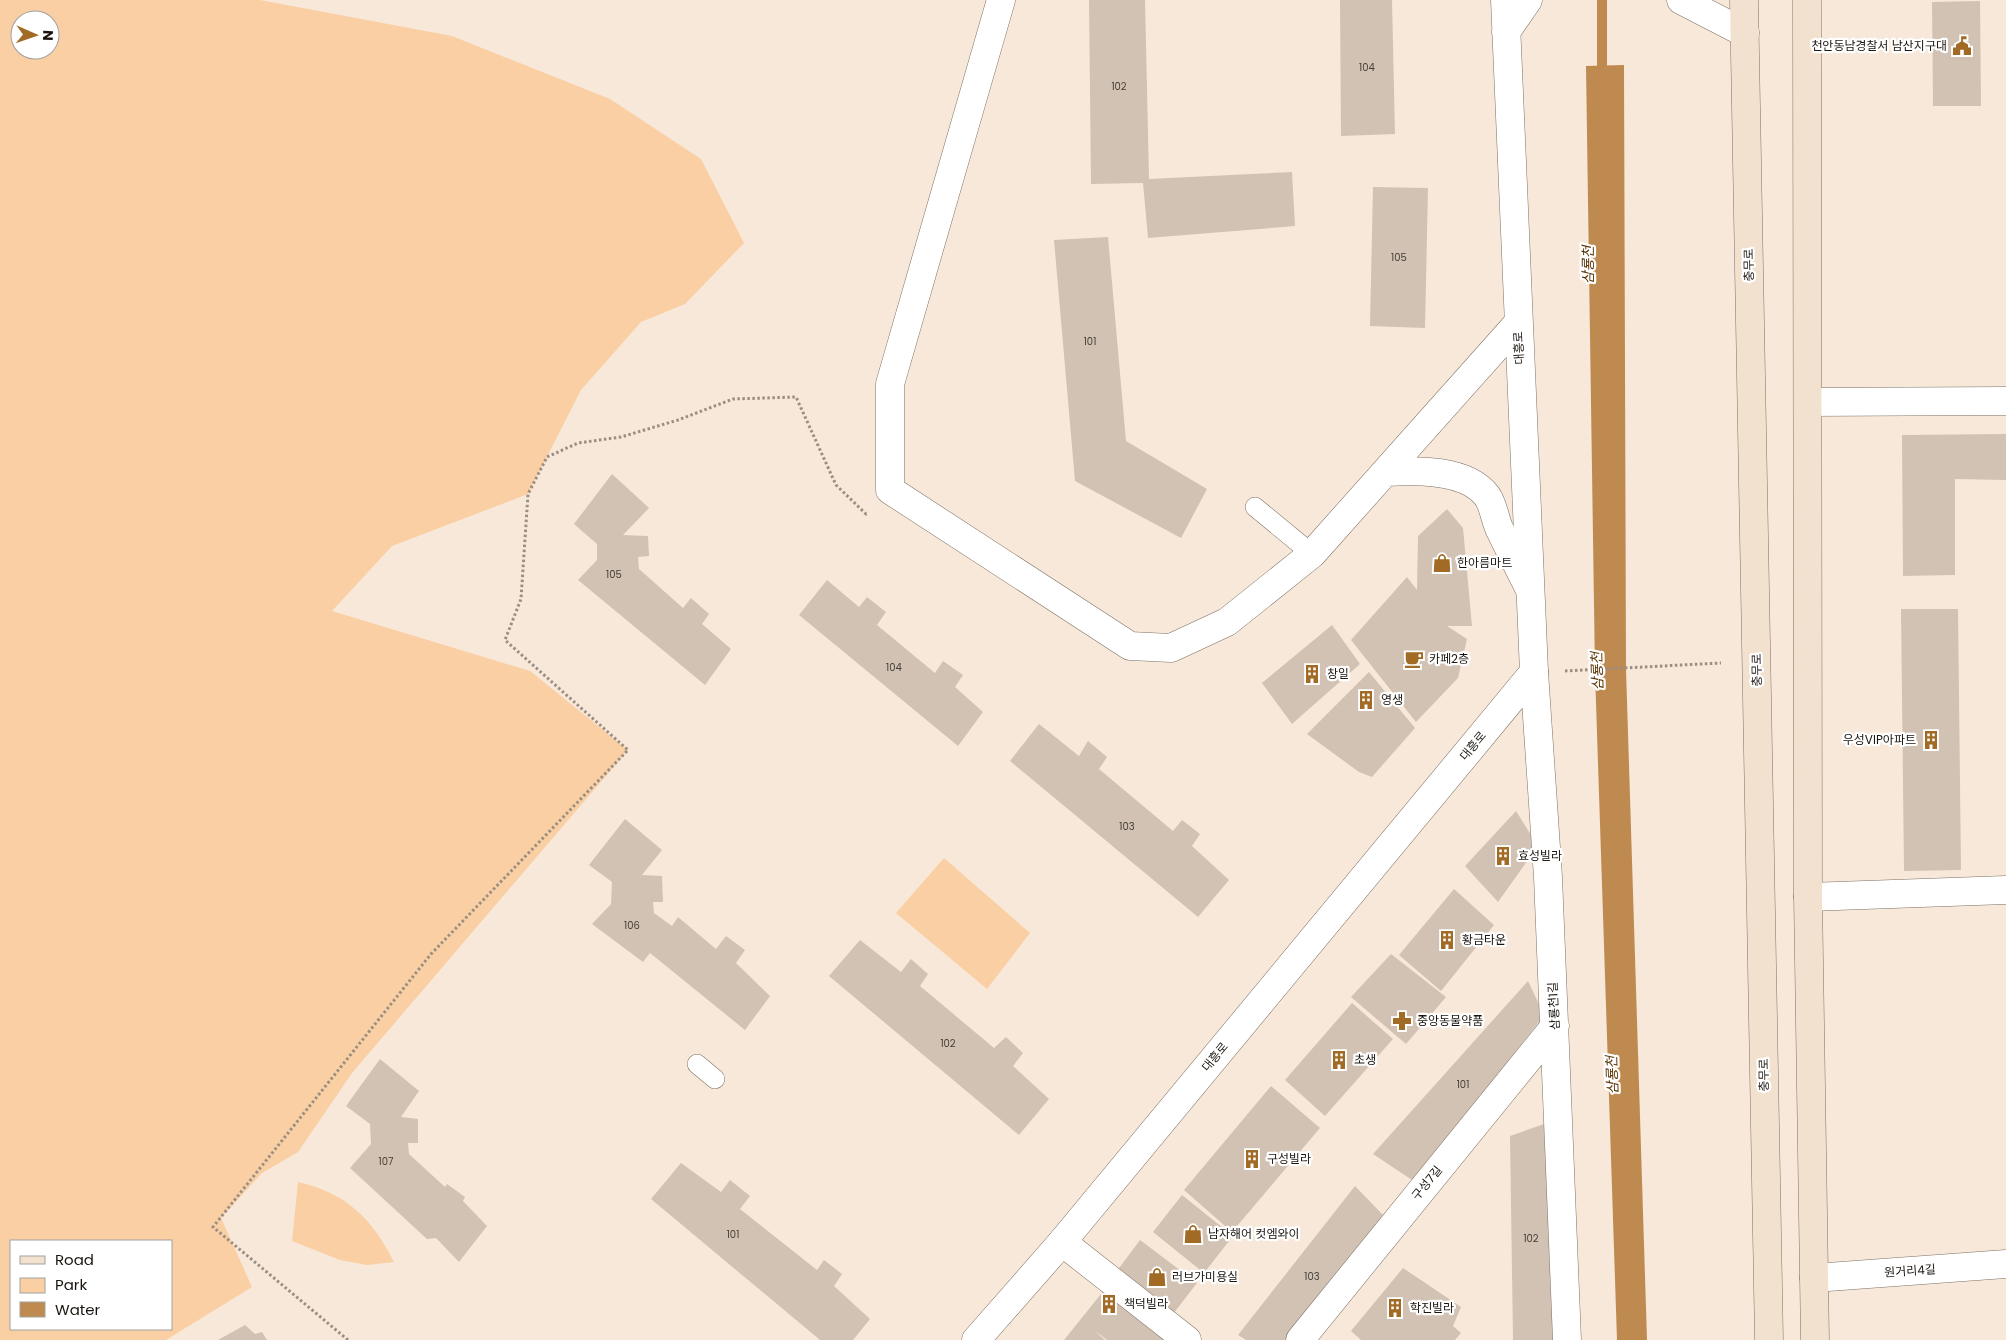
<svg xmlns="http://www.w3.org/2000/svg" width="2006" height="1340" font-family="Poppins,'Noto Sans KR',sans-serif">
<rect width="100%" height="100%" fill="#f8e8d9"/>
<!-- green -->
<path fill="#f9cfa3" fill-rule="evenodd" d="M 0,0 L 260,0 L 452,36 L 610,99 L 701,159 L 744,243 L 685,304 L 641,322 L 581,390 L 528,494 L 392,546 L 332,611 L 530,671 L 628,750 L 352,1073 L 298,1152 L 262,1173 L 221,1218 L 252,1287 L 166,1340 L 0,1340 ZM 20,20 L 50,20 L 50,50 L 20,50 ZM 171,1241 L 171,1329 L 11,1329 L 11,1241 Z
M 944,858 L 1030,933 L 987,989 L 896,913 Z
M 298,1182 C 346,1193 372,1218 394,1262 L 367,1265 L 340,1260 L 292,1241 Z"/>
<!-- water -->
<path fill="#bf8a4f" d="M 1624,65 L 1626,669 L 1647,1340 L 1617,1340 L 1595,672 L 1586,66 Z"/>
<g fill="none" stroke-linecap="round" stroke-linejoin="round">
<!-- stream -->
<path stroke="#bf8a4f" stroke-width="10" d="M 1602,0 L 1602,79"/>
</g>
<!-- building -->
<path fill="#d1c2b3" d="M 1089,0 L 1145,0 L 1149,179 L 1292,172 L 1295,226 L 1148,238 L 1143,183 L 1091,184 Z
M 1340,0 L 1392,0 L 1395,134 L 1341,136 Z
M 1980,1 L 1981,106 L 1933,106 L 1932,2 Z
M 1373,187 L 1428,188 L 1425,328 L 1370,326 Z
M 1108,237 L 1126,441 L 1207,489 L 1181,538 L 1075,481 L 1054,240 Z
M 2006,434 L 2006,480 L 1955,479 L 1955,575 L 1903,576 L 1902,435 Z
M 612,474 L 649,508 L 623,535 L 648,536 L 649,556 L 638,557 L 639,569 L 683,608 L 691,598 L 709,614 L 702,624 L 731,649 L 705,685 L 578,580 L 597,560 L 597,544 L 574,524 Z
M 1447,509 L 1463,528 L 1472,626 L 1447,626 L 1467,639 L 1458,678 L 1416,722 L 1351,640 L 1407,577 L 1417,590 L 1418,536 Z
M 827,580 L 859,607 L 867,597 L 886,612 L 877,625 L 935,673 L 943,661 L 963,675 L 955,687 L 983,712 L 958,746 L 799,615 Z
M 1901,609 L 1958,609 L 1961,870 L 1904,871 Z
M 1332,625 L 1360,664 L 1292,724 L 1262,683 Z
M 1369,672 L 1415,728 L 1372,777 L 1359,772 L 1307,734 Z
M 1039,724 L 1079,756 L 1088,741 L 1107,757 L 1099,769 L 1173,831 L 1182,820 L 1200,834 L 1192,846 L 1229,880 L 1198,917 L 1010,761 Z
M 1516,811 L 1538,846 L 1498,902 L 1465,866 Z
M 625,819 L 662,850 L 642,875 L 662,876 L 663,902 L 653,902 L 654,913 L 672,926 L 678,917 L 716,949 L 726,936 L 745,950 L 736,963 L 770,996 L 745,1030 L 650,953 L 643,962 L 592,924 L 611,904 L 612,882 L 589,865 Z
M 1454,889 L 1494,925 L 1441,991 L 1399,955 Z
M 860,940 L 901,972 L 911,959 L 928,974 L 920,986 L 994,1048 L 1006,1037 L 1023,1053 L 1013,1066 L 1049,1099 L 1019,1135 L 829,976 Z
M 1391,954 L 1446,997 L 1406,1044 L 1351,997 Z
M 1528,981 L 1544,1015 L 1415,1182 L 1373,1154 Z
M 1352,1003 L 1393,1039 L 1325,1116 L 1285,1080 Z
M 380,1059 L 419,1091 L 401,1117 L 418,1119 L 418,1143 L 408,1143 L 409,1154 L 445,1187 L 447,1184 L 465,1197 L 463,1201 L 487,1226 L 459,1262 L 436,1238 L 427,1239 L 350,1168 L 371,1144 L 370,1124 L 346,1106 Z
M 1271,1086 L 1320,1128 L 1232,1232 L 1184,1190 Z
M 1547,1123 L 1555,1340 L 1513,1340 L 1510,1136 Z
M 681,1163 L 721,1192 L 730,1180 L 750,1196 L 740,1209 L 817,1270 L 824,1260 L 842,1274 L 834,1286 L 870,1319 L 853,1340 L 820,1340 L 651,1199 Z
M 1355,1186 L 1384,1216 L 1290,1340 L 1246,1340 L 1238,1335 Z
M 1182,1195 L 1233,1236 L 1204,1273 L 1153,1232 Z
M 1140,1240 L 1197,1283 L 1173,1314 L 1117,1271 Z
M 1403,1268 L 1461,1307 L 1453,1326 L 1461,1333 L 1455,1340 L 1361,1340 L 1351,1331 Z
M 1105,1289 L 1169,1340 L 1107,1340 L 1094,1330 L 1105,1340 L 1064,1340 Z
M 245,1325 L 255,1334 L 262,1332 L 267,1340 L 218,1340 Z"/>
<g fill="none" stroke-linecap="round" stroke-linejoin="round">
<!-- service casing -->
<g stroke="#7e7163" stroke-width="20">
<path id="service" d="M 1255,507 L 1312,554
M 697,1064 L 715,1079"/>
</g>
<!-- minor casing -->
<g stroke="#7e7163" stroke-width="29">
<path id="minor" d="M 1001,0 L 890,384 L 890,490 L 1130,646 L 1171,648 L 1227,622 L 1312,554 L 1518,323
M 1808,402 L 2006,401
M 1386,472 C 1416,470 1467,469 1487,496 C 1493,504 1495,519 1499,528 C 1509,549 1520,570 1530,590
M 1534,672 L 1548,877 L 1567,1340
M 1808,897 L 2006,890
M 1062,1242 L 1187,1340
M 1814,1278 L 2006,1264
M 1300,1340 L 1555,1026"/>
</g>
<!-- tertiary casing -->
<g stroke="#7e7163" stroke-width="29">
<path id="tertiary" d="M 1681,0 L 1745,33
M 1506,32 L 1528,0
M 976,1340 L 1062,1242 L 1534,672 L 1505,0"/>
</g>
<!-- secondary casing -->
<g stroke="#7e7163" stroke-width="29">
<path id="secondary" d="M 1744,0 L 1769,1340
M 1807,0 L 1808,897 L 1815,1340"/>
</g>
<!-- path -->
<path stroke="#9a8e83" stroke-width="3" stroke-dasharray="2.5 2.5" stroke-linecap="butt" d="M 1565,671 L 1721,663
M 348,1340 L 213,1227 L 431,954 L 628,750 L 505,640 L 521,599 L 528,494 L 547,457 L 578,443 L 621,437 L 678,420 L 733,399 L 796,397 L 836,485 L 866,514 L 868,512"/>
<!-- service -->
<use href="#service" stroke="#fff" stroke-width="19"/>
<!-- minor -->
<use href="#minor" stroke="#fff" stroke-width="28"/>
<!-- tertiary -->
<use href="#tertiary" stroke="#fff" stroke-width="28"/>
<!-- secondary -->
<use href="#secondary" stroke="#f2e1ce" stroke-width="28"/>
</g>
<!-- icons -->
<defs>
<g id="civic-bare" transform="scale(1.5)"><path d="M-.6-6.5H3V-4.5H.6V-3L4-1V1h2V6H-6V1h2V-1L-.6-3ZM-1.2 2.5V6h2.4V2.5Z" fill="#a16a25" stroke="#fff" stroke-width="2.5" paint-order="stroke"/></g>
<g id="shop-bare" transform="scale(1.5)"><path d="M-5-2.5h2.3a2.7 3.5 0 0 1 5.4 0H5L5.5 6h-11ZM-1.5-2.5h3a1.5 2.3 0 0 0-3 0Z" fill="#a16a25" stroke="#fff" stroke-width="2.5" paint-order="stroke"/></g>
<g id="cafe-bare" transform="scale(1.5)"><path d="M-5.5-4.5H6V0H3Q3 3.5 0 3.5H-2.5Q-5.5 3.5-5.5 0ZM3-3.2v2h1.7v-2ZM-6 4.5H4V6H-6Z" fill="#a16a25" stroke="#fff" stroke-width="2.5" paint-order="stroke"/></g>
<g id="building-bare" transform="scale(1.5)"><path d="M-4-6H4V6H1V3H-1V6H-4ZM-2.5-4.3h1.7v1.8h-1.7ZM.8-4.3h1.7v1.8H.8ZM-2.5-1h1.7V.8h-1.7ZM.8-1h1.7V.8H.8Z" fill="#a16a25" stroke="#fff" stroke-width="2.5" paint-order="stroke"/></g>
<g id="pharmacy-bare" transform="scale(1.5)"><path d="M-2-6h4v4h4v4h-4v4h-4v-4h-4v-4h4Z" fill="#a16a25" stroke="#fff" stroke-width="2.5" paint-order="stroke"/></g>
</defs>
<g fill-rule="evenodd">
<use href="#civic-bare" x="1962" y="46"/>
<use href="#shop-bare" x="1442" y="563"/>
<use href="#cafe-bare" x="1414" y="659"/>
<use href="#building-bare" x="1312" y="674"/>
<use href="#building-bare" x="1366" y="700"/>
<use href="#building-bare" x="1931" y="740"/>
<use href="#building-bare" x="1503" y="856"/>
<use href="#building-bare" x="1447" y="940"/>
<use href="#pharmacy-bare" x="1402" y="1021"/>
<use href="#building-bare" x="1339" y="1060"/>
<use href="#building-bare" x="1252" y="1159"/>
<use href="#shop-bare" x="1193" y="1234"/>
<use href="#shop-bare" x="1157" y="1277"/>
<use href="#building-bare" x="1109" y="1304"/>
<use href="#building-bare" x="1395" y="1308"/>
</g>
<g text-anchor="middle" stroke-width="4.5" stroke-linejoin="round" paint-order="stroke">
<!-- number labels -->
<g font-size="10" fill="#484038">
<text x="1367" y="71">104</text>
<text x="1119" y="90">102</text>
<text x="1399" y="261">105</text>
<text x="1090" y="345">101</text>
<text x="614" y="578">105</text>
<text x="894" y="671">104</text>
<text x="1127" y="830">103</text>
<text x="632" y="929">106</text>
<text x="948" y="1047">102</text>
<text x="1463" y="1088">101</text>
<text x="386" y="1165">107</text>
<text x="733" y="1238">101</text>
<text x="1531" y="1242">102</text>
<text x="1312" y="1280">103</text>
</g>
<!-- poi labels -->
<g font-size="12" fill="#1a150f" stroke="#fff" text-anchor="start">
<text x="1947" y="50" text-anchor="end">천안동남경찰서 남산지구대</text>
<text x="1457" y="567">한아름마트</text>
<text x="1429" y="663">카페2층</text>
<text x="1327" y="678">창일</text>
<text x="1381" y="704">영생</text>
<text x="1916" y="744" text-anchor="end">우성VIP아파트</text>
<text x="1518" y="860">효성빌라</text>
<text x="1462" y="944">황금타운</text>
<text x="1417" y="1025">중앙동물약품</text>
<text x="1354" y="1064">초생</text>
<text x="1267" y="1163">구성빌라</text>
<text x="1208" y="1238">남자해어 컷엠와이</text>
<text x="1172" y="1281">러브가미용실</text>
<text x="1124" y="1308">책덕빌라</text>
<text x="1410" y="1312">학진빌라</text>
</g>
<!-- street labels -->
<g font-size="12" fill="#1a150f" stroke="#fff">
<text transform="translate(1749 265) rotate(-91)" y="4">충무로</text>
<text transform="translate(1519 348) rotate(-93)" y="4">대흥로</text>
<text transform="translate(1757 670) rotate(-91)" y="4">충무로</text>
<text transform="translate(1473 746) rotate(-50)" y="4">대흥로</text>
<text transform="translate(1554 1006) rotate(-93)" y="4">삼룡천1길</text>
<text transform="translate(1215 1057) rotate(-50)" y="4">대흥로</text>
<text transform="translate(1764 1075) rotate(-91)" y="4">충무로</text>
<text transform="translate(1427 1183) rotate(-51)" y="4">구성7길</text>
<text transform="translate(1910 1271) rotate(-4)" y="4">원거리4길</text>
</g>
<!-- water labels -->
<g font-size="14" font-style="italic" fill="#573301" stroke="#fff">
<text transform="translate(1588 265) rotate(-90)" y="5">삼룡천</text>
<text transform="translate(1597 671) rotate(-92)" y="5">삼룡천</text>
<text transform="translate(1612 1075) rotate(-92)" y="5">삼룡천</text>
</g>
</g>
<!-- legend -->
<rect x="10" y="1240" width="162" height="90" fill="#ffffff" stroke="#a3a19f"/>
<rect x="20" y="1256" width="25" height="8" fill="#f2e1ce" stroke="#a3a19f"/>
<text x="55" y="1265" font-size="15" fill="#1a150f">Road</text>
<rect x="20" y="1278" width="25" height="15" fill="#f9cfa3" stroke="#a3a19f"/>
<text x="55" y="1290" font-size="15" fill="#1a150f">Park</text>
<rect x="20" y="1302" width="25" height="15" fill="#bf8a4f" stroke="#a3a19f"/>
<text x="55" y="1315" font-size="15" fill="#1a150f">Water</text>
<!-- north arrow -->
<g transform="translate(35 35) rotate(92)"><circle r="24" fill="#ffffff" stroke="#a3a19f"/>
<path d="M0-4L9 19L0 12L-9 19Z" fill="#a16a25"/>
<text y="-8" font-size="14" font-weight="bold" text-anchor="middle" fill="#1a150f">N</text>
</g>
</svg>
